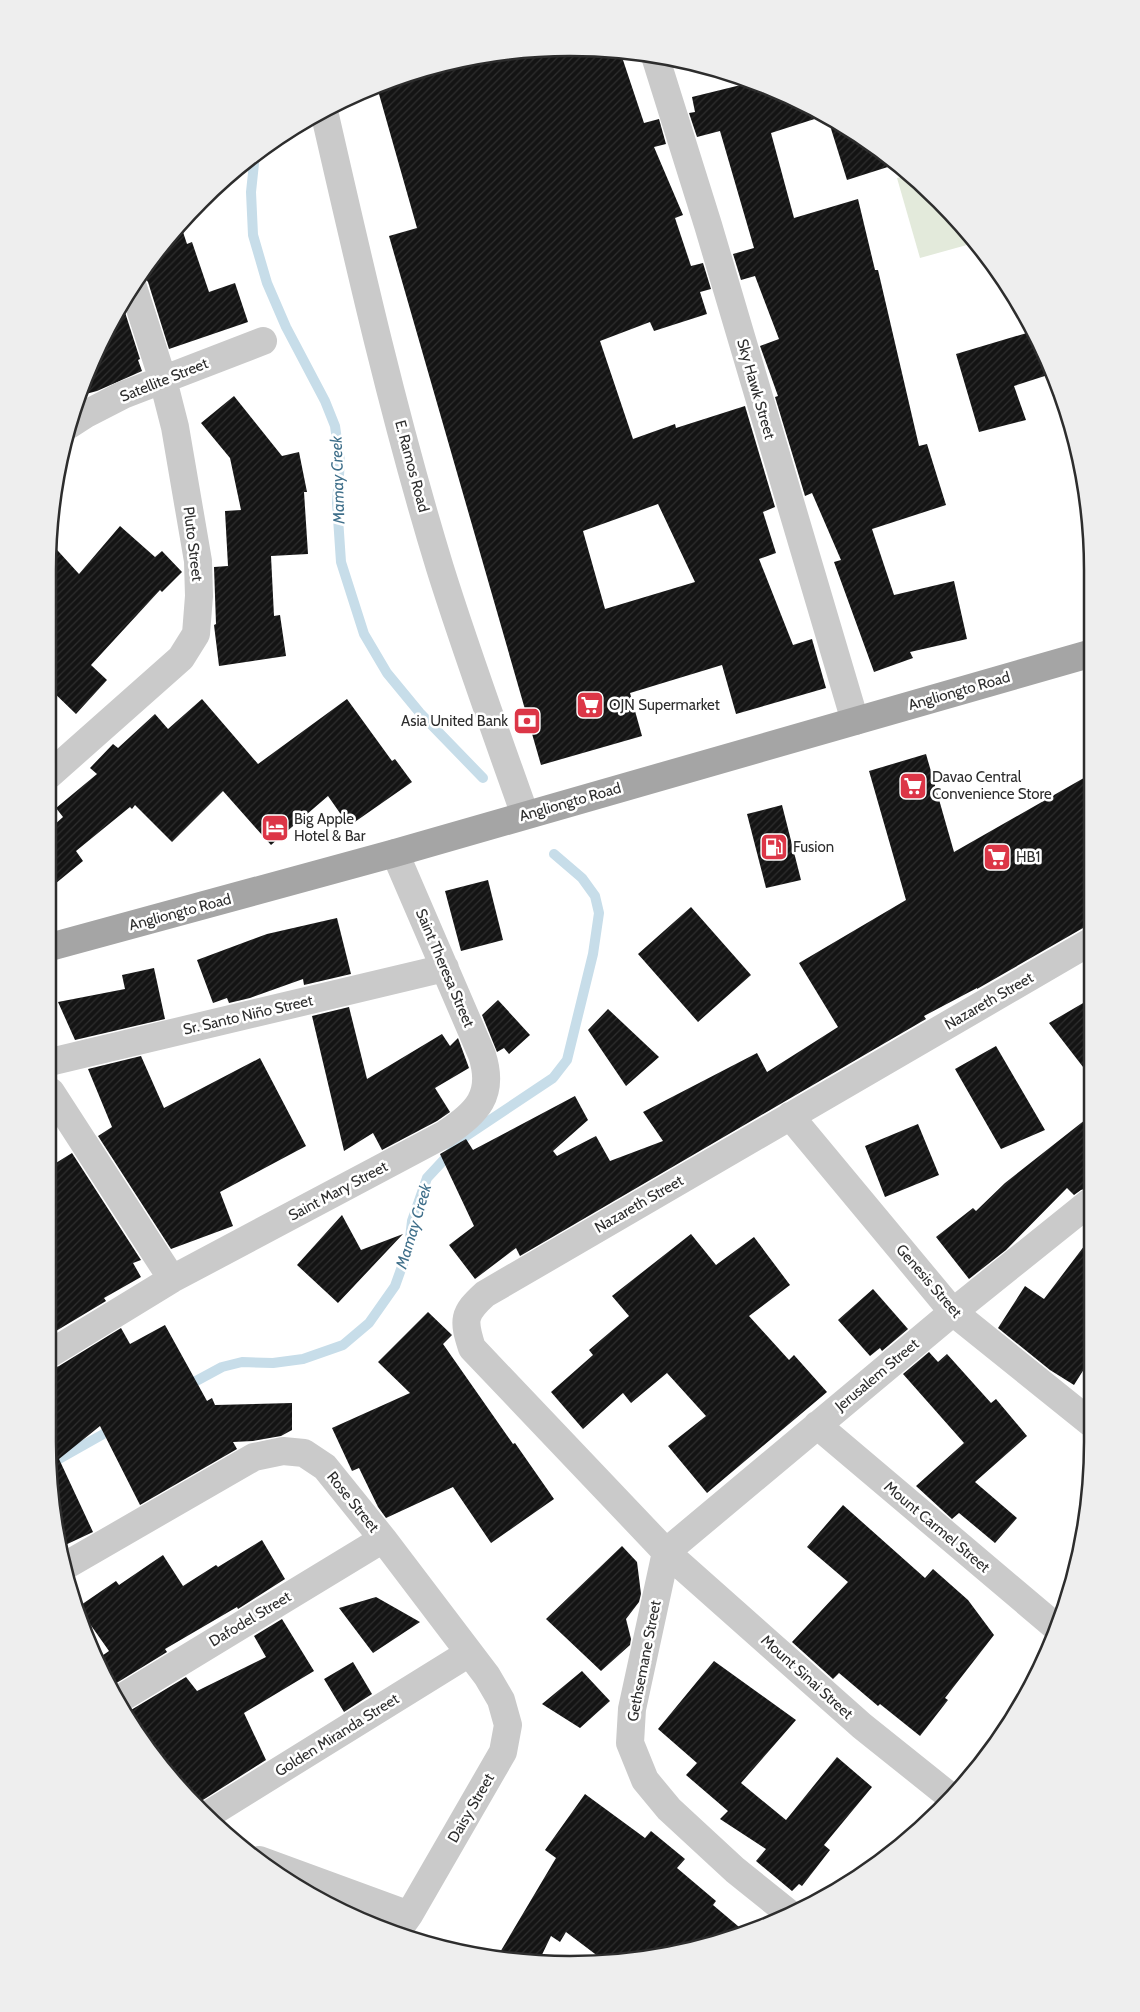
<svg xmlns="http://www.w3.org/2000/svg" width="1140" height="2012" font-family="Cabin,sans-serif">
<defs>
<pattern id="building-hatch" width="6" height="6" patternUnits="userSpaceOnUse" patternTransform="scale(1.25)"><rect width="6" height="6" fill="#141414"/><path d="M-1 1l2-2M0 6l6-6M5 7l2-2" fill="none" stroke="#2e2e2e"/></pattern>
</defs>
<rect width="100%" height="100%" fill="#fff"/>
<!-- grass -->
<path fill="#e3eadb" d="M 907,176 L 939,200 L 974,243 L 920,258 L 897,178 Z"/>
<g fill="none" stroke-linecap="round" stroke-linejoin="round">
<!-- stream -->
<path stroke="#c7dde9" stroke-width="10" d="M 255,154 L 251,192 L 253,235 L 267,283 L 286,327 L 325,401 L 335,426 L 340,461 L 337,503 L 341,562 L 364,634 L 387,673 L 420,713 L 483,778
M 185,1387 L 222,1367 L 242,1362 L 273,1363 L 303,1359 L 343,1345 L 369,1323 L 395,1286 L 409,1247 L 412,1221 L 427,1178 L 466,1136 L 553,1078 L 567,1060 L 593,954 L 599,913 L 595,896 L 582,878 L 554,854
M 52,1463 L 114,1428"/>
</g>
<!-- building -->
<path fill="url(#building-hatch)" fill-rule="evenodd" d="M 536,49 L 620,51 L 644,123 L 659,119 L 666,144 L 654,147 L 683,215 L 675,218 L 691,266 L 703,263 L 711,289 L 700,292 L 707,314 L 654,331 L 650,322 L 600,341 L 633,439 L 675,424 L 676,428 L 745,406 L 775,507 L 763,512 L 776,553 L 759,559 L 793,645 L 812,639 L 826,688 L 736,714 L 722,665 L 630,693 L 642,736 L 541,765 L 389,236 L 417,228 L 377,87 L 435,65 ZM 658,504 L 695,582 L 605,609 L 583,531 Z
M 753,82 L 827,115 L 771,133 L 794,218 L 858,199 L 875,270 L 878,270 L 919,446 L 927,444 L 946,505 L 872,529 L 894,595 L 954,581 L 967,639 L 910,652 L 913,658 L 874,672 L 834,562 L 841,560 L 812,493 L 805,496 L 775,397 L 778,396 L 760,346 L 779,339 L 755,276 L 741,280 L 733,254 L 754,248 L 720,131 L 697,137 L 689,113 L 695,112 L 692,97 Z
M 827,116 L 832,118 L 894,165 L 847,180 Z
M 180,223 L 187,244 L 192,242 L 209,292 L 235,283 L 248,322 L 169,349 L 148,282 L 142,275 Z
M 122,303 L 140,359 L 138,360 L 142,371 L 97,391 L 82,395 L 118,308 Z
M 1030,332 L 1051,374 L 1014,386 L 1026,420 L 979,432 L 956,354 Z
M 234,396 L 282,456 L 299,452 L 307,492 L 304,492 L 308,554 L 271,556 L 274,616 L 280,615 L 286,656 L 219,666 L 214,625 L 216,624 L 214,567 L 228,566 L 225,511 L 241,510 L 230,458 L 201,423 Z
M 120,526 L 155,557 L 162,551 L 182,572 L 162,592 L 160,590 L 91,665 L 107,680 L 76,714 L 49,688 L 49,541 L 79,574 Z
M 202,699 L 258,764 L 347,699 L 392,761 L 395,759 L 412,782 L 349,826 L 328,796 L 271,845 L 223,791 L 172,842 L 135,805 L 132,809 L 130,807 L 76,851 L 83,861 L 50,888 L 50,820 L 54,825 L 63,817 L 56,808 L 97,774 L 90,768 L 113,744 L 118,748 L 155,714 L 168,729 Z
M 926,754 L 954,852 L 1089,775 L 1090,924 L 977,989 L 977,988 L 924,1016 L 926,1019 L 520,1256 L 516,1248 L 475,1279 L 449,1245 L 474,1226 L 440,1154 L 466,1139 L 473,1150 L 575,1096 L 588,1120 L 553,1151 L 557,1156 L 596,1136 L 610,1161 L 663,1141 L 643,1112 L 757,1053 L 767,1072 L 838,1027 L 799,963 L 906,900 L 869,771 Z
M 782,805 L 801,880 L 766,888 L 747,814 Z
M 488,880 L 503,940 L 461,951 L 445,891 Z
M 691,907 L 751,975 L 698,1022 L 638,954 Z
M 337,918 L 351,974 L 304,985 L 303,979 L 250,998 L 229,1003 L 227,998 L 213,1003 L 197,960 L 267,934 Z
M 154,968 L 165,1019 L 75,1040 L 58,1002 L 125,989 L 122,975 Z
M 1090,999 L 1090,1076 L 1049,1023 Z
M 498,1000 L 530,1035 L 509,1054 L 504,1048 L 497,1052 L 482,1015 Z
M 349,1007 L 367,1079 L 442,1034 L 450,1046 L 458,1038 L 469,1068 L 435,1088 L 450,1112 L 437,1121 L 382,1150 L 373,1133 L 344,1151 L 312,1016 Z
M 608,1009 L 659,1057 L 626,1086 L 588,1030 Z
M 996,1046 L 1045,1130 L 1001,1149 L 955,1069 Z
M 141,1056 L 164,1108 L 260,1058 L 306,1146 L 220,1192 L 233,1226 L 171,1249 L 98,1136 L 112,1127 L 88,1069 Z
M 1090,1116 L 1090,1187 L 1081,1190 L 1074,1195 L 1067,1188 L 1006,1250 L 969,1279 L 936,1237 L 973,1208 L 976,1211 L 1005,1183 Z
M 918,1124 L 939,1175 L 885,1197 L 865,1146 Z
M 72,1153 L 141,1260 L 133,1263 L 141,1277 L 104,1298 L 106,1301 L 51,1334 L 51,1166 Z
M 342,1215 L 361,1250 L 403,1234 L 338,1303 L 297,1265 Z
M 691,1234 L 716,1265 L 754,1237 L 790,1285 L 749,1316 L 789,1360 L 794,1355 L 827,1392 L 707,1493 L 668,1446 L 706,1416 L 667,1373 L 631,1403 L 623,1393 L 583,1429 L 551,1392 L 593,1355 L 589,1350 L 629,1316 L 612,1296 Z
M 1091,1237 L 1091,1358 L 1074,1385 L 1050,1370 L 998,1328 L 1025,1286 L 1044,1299 Z
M 873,1289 L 908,1329 L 882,1351 L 880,1348 L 870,1356 L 838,1320 Z
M 428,1312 L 452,1335 L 443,1344 L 513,1444 L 515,1443 L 554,1499 L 491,1543 L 453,1487 L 386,1518 L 378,1507 L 359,1468 L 352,1471 L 332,1428 L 410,1393 L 378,1362 Z
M 165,1325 L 207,1401 L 212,1398 L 215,1405 L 292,1403 L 292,1430 L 281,1436 L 253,1441 L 233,1442 L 237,1449 L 140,1505 L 100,1426 L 59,1459 L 93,1532 L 61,1547 L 52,1510 L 52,1369 L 59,1366 L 121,1328 L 130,1344 Z
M 929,1352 L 938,1362 L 947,1354 L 991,1403 L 996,1399 L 1027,1436 L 975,1482 L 1017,1518 L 995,1543 L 959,1513 L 952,1519 L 916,1486 L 964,1443 L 903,1374 Z
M 843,1505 L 925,1578 L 933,1569 L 968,1600 L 994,1635 L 945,1698 L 948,1700 L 920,1736 L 880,1704 L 878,1706 L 839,1673 L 833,1679 L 792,1642 L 848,1582 L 807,1547 Z
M 262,1540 L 285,1579 L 238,1609 L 237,1607 L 165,1649 L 167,1652 L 110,1687 L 96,1660 L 109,1651 L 78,1607 L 116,1581 L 119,1585 L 163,1555 L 183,1586 L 216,1565 L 218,1567 Z
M 622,1546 L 637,1562 L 641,1594 L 639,1602 L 626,1619 L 631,1639 L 630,1645 L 601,1671 L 546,1619 Z
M 376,1597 L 420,1622 L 373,1653 L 339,1608 Z
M 282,1619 L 314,1671 L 244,1713 L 266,1760 L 195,1805 L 155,1760 L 126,1713 L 186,1677 L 197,1691 L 266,1657 L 254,1636 Z
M 714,1661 L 796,1720 L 741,1783 L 786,1820 L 837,1757 L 872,1787 L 824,1845 L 830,1850 L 802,1886 L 799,1884 L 792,1891 L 756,1861 L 766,1849 L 720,1819 L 728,1811 L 686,1775 L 697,1763 L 658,1729 Z
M 353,1662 L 372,1694 L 344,1712 L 324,1679 Z
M 582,1671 L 610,1701 L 580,1728 L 542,1704 Z
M 585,1794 L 645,1838 L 651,1831 L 685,1859 L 677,1868 L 716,1901 L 713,1905 L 745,1932 L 672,1954 L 607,1963 L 566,1932 L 560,1942 L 551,1936 L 539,1961 L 496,1959 L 556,1858 L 545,1850 Z"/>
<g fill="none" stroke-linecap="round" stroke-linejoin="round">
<!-- minor -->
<path stroke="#cacaca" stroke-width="28" d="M 655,56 L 708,225 L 855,721
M 324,111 C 359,264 394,418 440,568 C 466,651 496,733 525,815
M 69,425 L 86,414 L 123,395 L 263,341
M 49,775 L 181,658 L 196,634 L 199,596 L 198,561 L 175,427 L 163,380 L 133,287
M 50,1062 L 445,968
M 51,1092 L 172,1279
M 790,1116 L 953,1312 L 1091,1423
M 51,1353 L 172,1279 L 445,1134 C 477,1113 495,1095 482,1055 L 395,853
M 817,1425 L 1057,1628
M 666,1552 L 953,1312 L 1090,1202
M 666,1552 L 632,1709 L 630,1743 L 645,1780 L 669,1809 L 735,1870 L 791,1915
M 65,1566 L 254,1457 L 283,1451 L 304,1453 L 325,1467 L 383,1539 L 487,1676 L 501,1700 L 508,1725 L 503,1752 L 409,1915 L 397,1932
M 118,1700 L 383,1539
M 952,1798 L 862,1726 L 666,1552 L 472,1348 C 463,1320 463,1314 485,1294 L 1090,942
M 206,1816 L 469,1653
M 259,1860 L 409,1915"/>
<!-- primary -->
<path stroke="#a5a5a5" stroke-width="28" d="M 50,947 L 395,853 L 1089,654"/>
</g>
<!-- icons -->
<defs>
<g id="supermarket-square" transform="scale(1.4375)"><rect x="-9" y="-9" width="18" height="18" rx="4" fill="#dc3647" stroke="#fff"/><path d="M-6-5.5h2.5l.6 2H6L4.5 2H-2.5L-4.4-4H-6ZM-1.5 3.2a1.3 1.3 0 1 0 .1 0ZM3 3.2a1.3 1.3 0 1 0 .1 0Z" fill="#fff"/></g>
<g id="bank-square" transform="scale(1.4375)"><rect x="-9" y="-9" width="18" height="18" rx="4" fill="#dc3647" stroke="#fff"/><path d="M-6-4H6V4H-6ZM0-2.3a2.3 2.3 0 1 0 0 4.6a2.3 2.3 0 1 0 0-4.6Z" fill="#fff"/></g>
<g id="hotel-square" transform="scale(1.4375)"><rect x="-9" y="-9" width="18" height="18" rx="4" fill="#dc3647" stroke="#fff"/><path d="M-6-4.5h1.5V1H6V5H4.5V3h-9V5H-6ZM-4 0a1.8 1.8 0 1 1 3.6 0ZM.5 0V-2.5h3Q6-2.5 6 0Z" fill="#fff"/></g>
<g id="fuel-square" transform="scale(1.4375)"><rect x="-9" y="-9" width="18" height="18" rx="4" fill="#dc3647" stroke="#fff"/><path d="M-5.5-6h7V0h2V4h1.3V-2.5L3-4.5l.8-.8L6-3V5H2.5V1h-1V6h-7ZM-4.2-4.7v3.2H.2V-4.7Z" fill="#fff"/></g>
</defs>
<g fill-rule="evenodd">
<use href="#supermarket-square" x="590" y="705"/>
<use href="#bank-square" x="527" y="721"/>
<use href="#supermarket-square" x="913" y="786"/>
<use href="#hotel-square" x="275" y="828"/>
<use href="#fuel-square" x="774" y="847"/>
<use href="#supermarket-square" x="997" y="857"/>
</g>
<g text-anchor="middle" stroke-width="5" stroke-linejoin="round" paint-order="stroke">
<!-- street labels -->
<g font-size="15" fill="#2d2d2d" stroke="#fff">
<text transform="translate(164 380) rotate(-22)" y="5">Satellite Street</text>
<text transform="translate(756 389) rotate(74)" y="5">Sky Hawk Street</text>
<text transform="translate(412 466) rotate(75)" y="5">E. Ramos Road</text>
<text transform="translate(193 544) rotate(83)" y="5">Pluto Street</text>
<text transform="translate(959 691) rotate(-16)" y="5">Angliongto Road</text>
<text transform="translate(570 802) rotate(-16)" y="5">Angliongto Road</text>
<text transform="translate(180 912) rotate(-15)" y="5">Angliongto Road</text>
<text transform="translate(445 968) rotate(67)" y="5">Saint Theresa Street</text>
<text transform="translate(989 1001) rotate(-30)" y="5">Nazareth Street</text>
<text transform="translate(248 1015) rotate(-13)" y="5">Sr. Santo Niño Street</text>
<text transform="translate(338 1191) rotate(-28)" y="5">Saint Mary Street</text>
<text transform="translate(639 1204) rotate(-30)" y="5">Nazareth Street</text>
<text transform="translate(929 1281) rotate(49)" y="5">Genesis Street</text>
<text transform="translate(877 1375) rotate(-40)" y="5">Jerusalem Street</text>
<text transform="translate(353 1502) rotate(51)" y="5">Rose Street</text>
<text transform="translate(937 1527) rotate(40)" y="5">Mount Carmel Street</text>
<text transform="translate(250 1619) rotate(-31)" y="5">Dafodel Street</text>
<text transform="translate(644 1661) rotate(-79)" y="5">Gethsemane Street</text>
<text transform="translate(807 1677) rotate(42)" y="5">Mount Sinai Street</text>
<text transform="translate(337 1735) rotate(-32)" y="5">Golden Miranda Street</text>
<text transform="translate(471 1808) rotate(-60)" y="5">Daisy Street</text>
</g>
<!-- poi labels -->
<g font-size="15" fill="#2d2d2d" stroke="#fff" text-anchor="start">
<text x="609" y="710">OJN Supermarket</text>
<text x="508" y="726" text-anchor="end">Asia United Bank</text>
<text x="932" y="782">Davao Central<tspan x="932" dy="17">Convenience Store</tspan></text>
<text x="294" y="824">Big Apple<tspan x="294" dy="17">Hotel &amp; Bar</tspan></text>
<text x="793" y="852">Fusion</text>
<text x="1016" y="862">HB1</text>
</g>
<!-- water labels -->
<g font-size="16" font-style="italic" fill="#3f6f8a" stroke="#fff">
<text transform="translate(337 480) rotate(-92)" y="6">Mamay Creek</text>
<text transform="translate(413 1226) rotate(-73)" y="6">Mamay Creek</text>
</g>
</g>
<!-- crop -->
<path d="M0 0H1140V2012H0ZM570 56H570A514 514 0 0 1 1084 570V1442A514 514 0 0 1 570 1956H570A514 514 0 0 1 56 1442V570A514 514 0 0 1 570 56Z" fill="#eee" fill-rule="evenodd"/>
<path fill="none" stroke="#2d2d2d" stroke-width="2.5" d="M570 56H570A514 514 0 0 1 1084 570V1442A514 514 0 0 1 570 1956H570A514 514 0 0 1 56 1442V570A514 514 0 0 1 570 56Z"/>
</svg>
